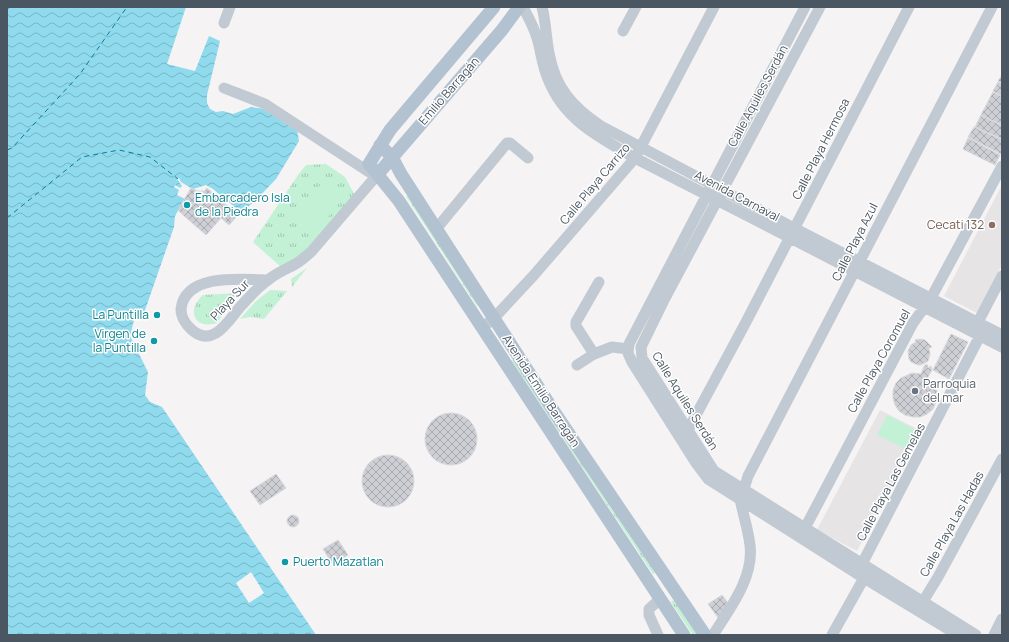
<svg xmlns="http://www.w3.org/2000/svg" width="1009" height="642" font-family="Manrope,sans-serif">
<defs>
<pattern id="park-tufts" width="24" height="20" patternUnits="userSpaceOnUse"><rect width="24" height="20" fill="#c3f1d5"/><path d="M3 7l-1-3M5 7V3M7 7l1-3M15 17l-1-3M17 17v-4M19 17l1-3" fill="none" stroke="#a0c6b0"/></pattern>
<pattern id="water-waves" width="16" height="10" patternUnits="userSpaceOnUse"><rect width="16" height="10" fill="#90daee"/><path d="M0 5q4-4 8 0t8 0" fill="none" stroke="#78b4c4"/></pattern>
<pattern id="building-cross-hatch" width="8" height="8" patternUnits="userSpaceOnUse"><rect width="8" height="8" fill="#cdcfd5"/><path d="M0 0l8 8M0 8l8-8" fill="none" stroke="#a8abb0"/></pattern>
</defs>
<rect width="100%" height="100%" fill="#f5f3f3"/>
<!-- education -->
<path fill="#e6e4e5" d="M 1002,185 L 1002,265 L 977,313 L 944,296 Z
M 880,410 L 921,431 L 857,551 L 817,530 Z"/>
<!-- park -->
<path fill="url(#park-tufts)" d="M 326,164 L 345,177 L 356,197 L 307,253 L 281,267 L 253,242 L 298,175 L 306,165 Z
M 410,195 L 481,303 L 477,306 L 406,196 Z
M 307,268 L 292,287 L 291,279 Z
M 270,290 L 287,291 L 264,319 L 250,317 L 240,319 L 255,302 Z
M 238,293 L 217,323 C 194,330 186,310 203,295 Z
M 515,358 L 658,570 L 653,574 L 512,361 Z
M 675,599 L 699,635 L 693,635 L 671,602 Z"/>
<!-- pitch -->
<path fill="#c3f1d5" d="M 326,178 L 346,194 L 315,233 L 294,217 Z
M 887,415 L 920,432 L 910,451 L 877,435 Z"/>
<!-- water -->
<path fill="url(#water-waves)" d="M 7,7 L 186,7 L 167,64 L 195,71 L 209,36 L 220,41 L 207,95 L 207,103 L 210,109 L 216,112 L 223,111 L 233,114 L 251,107 L 266,109 L 297,129 L 299,141 L 276,179 L 254,202 L 241,212 L 213,189 L 206,185 L 190,190 L 175,216 L 174,227 L 144,313 L 134,320 L 130,336 L 148,372 L 145,395 L 150,402 L 162,407 L 316,635 L 7,635 Z"/>
<!-- pier -->
<path fill="#f5f3f3" d="M 179,178 L 181,182 L 191,188 L 185,199 L 177,195 L 179,190 L 174,187 L 175,185 L 180,188 L 182,186 L 177,179 Z
M 251,572 L 264,593 L 249,603 L 236,583 Z"/>
<g fill="none" stroke-linecap="round" stroke-linejoin="round">
<!-- ferry -->
<path stroke="#0c7c9b" stroke-width="1" stroke-dasharray="5 4" stroke-linecap="butt" d="M 7,10 L 9,7
M 7,150 L 12,148 L 80,74 L 127,7
M 7,218 L 82,157 L 119,150 L 150,157 L 178,179"/>
</g>
<!-- building -->
<path fill="url(#building-cross-hatch)" stroke="#d7d9de" d="M 1002,75 L 1002,83 L 998,81 Z
M 998,82 L 1002,84 L 1002,96 L 993,91 Z
M 993,92 L 1002,97 L 1002,125 L 981,115 Z
M 981,115 L 1002,126 L 1002,139 L 975,127 Z
M 974,127 L 1002,140 L 1001,154 L 968,137 Z
M 968,138 L 1000,155 L 995,165 L 963,149 Z
M 191,188 L 197,191 L 204,191 L 183,215 L 178,210 Z
M 207,188 L 238,215 L 229,225 L 221,218 L 206,235 L 183,215 Z
M 951,334 L 968,342 L 949,379 L 933,370 Z
M 920,339 L 925,340 L 932,347 L 929,348 L 930,354 L 928,361 L 921,365 L 918,365 L 911,362 L 909,359 L 908,351 L 911,345 L 916,342 L 915,340 Z
M 927,364 L 928,368 L 931,366 L 932,370 L 928,377 L 935,386 L 937,391 L 936,402 L 933,409 L 927,414 L 920,417 L 913,417 L 905,415 L 899,411 L 895,405 L 893,398 L 893,390 L 896,383 L 901,378 L 912,373 L 921,374 L 924,366 Z
M425 439a26 26 0 1 1 52 0a26 26 0 1 1-52 0Z
M362 481a26 26 0 1 1 52 0a26 26 0 1 1-52 0Z
M 276,474 L 286,488 L 260,505 L 250,491 Z
M287 521a6 6 0 1 1 12 0a6 6 0 1 1-12 0Z
M 338,540 L 348,555 L 333,565 L 323,549 Z
M 722,595 L 728,603 L 719,619 L 708,604 Z"/>
<g fill="none" stroke-linecap="round" stroke-linejoin="round">
<!-- minor -->
<path stroke="#c1cad2" stroke-width="11" d="M 523,7 C 528,17 534,27 537,38 C 541,51 542,66 548,79 C 564,120 599,137 635,158 L 1002,347
M 542,7 C 546,22 546,38 549,53 C 555,87 572,107 601,126 L 794,228 L 1002,335
M 805,7 L 629,344 L 628,353 L 632,362 L 696,463 L 708,479 L 864,578 L 958,635
M 820,7 L 663,302 L 641,347 L 642,358 L 714,471 L 976,635
M 224,23 L 230,7
M 623,31 L 636,7
M 224,88 L 265,104 L 369,172
M 437,228 L 507,143 L 510,143 L 528,158
M 268,280 C 242,279 185,273 181,309 C 181,317 186,325 192,330 C 214,349 229,319 241,306 C 249,297 258,287 268,280 C 276,273 287,269 297,263 C 302,260 306,256 311,252 L 378,174
M 978,322 L 1002,276
M 483,327 L 494,318 L 534,275 L 635,158 L 714,7
M 594,354 L 576,326 L 576,322 L 599,282
M 577,365 L 594,354 L 612,347 L 628,349
M 688,430 L 746,322 L 909,7
M 744,489 L 748,476 L 992,7
M 805,528 L 913,323 L 931,298 L 1002,166
M 862,564 L 983,330
M 919,608 L 938,577 L 1002,459
M 658,635 L 649,615 L 649,609 L 660,599
M 713,635 C 730,608 754,578 750,545 C 748,529 743,514 740,499
M 832,635 L 864,578
M 994,635 L 1002,619"/>
<!-- major -->
<path stroke="#b3c2d1" stroke-width="13" d="M 494,7 L 390,130 L 369,164 L 399,201 L 684,635
M 380,145 L 392,157 L 401,174 L 555,413 L 705,635
M 378,174 L 502,30 L 519,7"/>
</g>
<!-- markers -->
<g fill="#0f9aa8" stroke="#fff" stroke-width="1.5">
<circle cx="187" cy="205" r="4"/>
<circle cx="157" cy="315" r="4"/>
<circle cx="154" cy="341" r="4"/>
<circle cx="285" cy="562" r="4"/>
</g>
<circle fill="#8d6e63" stroke="#fff" stroke-width="1.5" cx="992" cy="225" r="4"/>
<circle fill="#6b7280" stroke="#fff" stroke-width="1.5" cx="915" cy="391" r="4"/>
<g text-anchor="middle" stroke-width="3" stroke-linejoin="round" paint-order="stroke">
<!-- street labels -->
<g font-size="12" fill="#4a5661" stroke="#fff">
<text transform="translate(449 91) rotate(-49)" y="4">Emilio Barragán</text>
<text transform="translate(758 96) rotate(-62)" y="4">Calle Aquiles Serdán</text>
<text transform="translate(821 149) rotate(-63)" y="4">Calle Playa Hermosa</text>
<text transform="translate(595 184) rotate(-50)" y="4">Calle Playa Carrizo</text>
<text transform="translate(737 196) rotate(28)" y="4">Avenida Carnaval</text>
<text transform="translate(855 242) rotate(-63)" y="4">Calle Playa Azul</text>
<text transform="translate(230 300) rotate(-47)" y="4">Playa Sur</text>
<text transform="translate(879 361) rotate(-61)" y="4">Calle Playa Coromuel</text>
<text transform="translate(541 391) rotate(57)" y="4">Avenida Emilio Barragán</text>
<text transform="translate(685 401) rotate(58)" y="4">Calle Aquiles Serdán</text>
<text transform="translate(891 482) rotate(-62)" y="4">Calle Playa Las Gemelas</text>
<text transform="translate(952 524) rotate(-61)" y="4">Calle Playa Las Hadas</text>
</g>
<!-- culture labels -->
<g font-size="12" fill="#0d838f" stroke="#fff" text-anchor="start">
<text x="195" y="202">Embarcadero Isla<tspan x="195" dy="14">de la Piedra</tspan></text>
<text x="149" y="319" text-anchor="end">La Puntilla</text>
<text x="146" y="338" text-anchor="end">Virgen de<tspan x="146" dy="14">la Puntilla</tspan></text>
<text x="293" y="566">Puerto Mazatlan</text>
</g>
<!-- education labels -->
<g font-size="12" fill="#785e54" stroke="#fff" text-anchor="end">
<text x="984" y="229">Cecati 132</text>
</g>
<!-- worship labels -->
<g font-size="12" fill="#5b616d" stroke="#fff" text-anchor="start">
<text x="923" y="388">Parroquia<tspan x="923" dy="14">del mar</tspan></text>
</g>
</g>
<!-- border -->
<rect width="1009" height="642" fill="none" stroke="#4a5661" stroke-width="16"/>
</svg>
